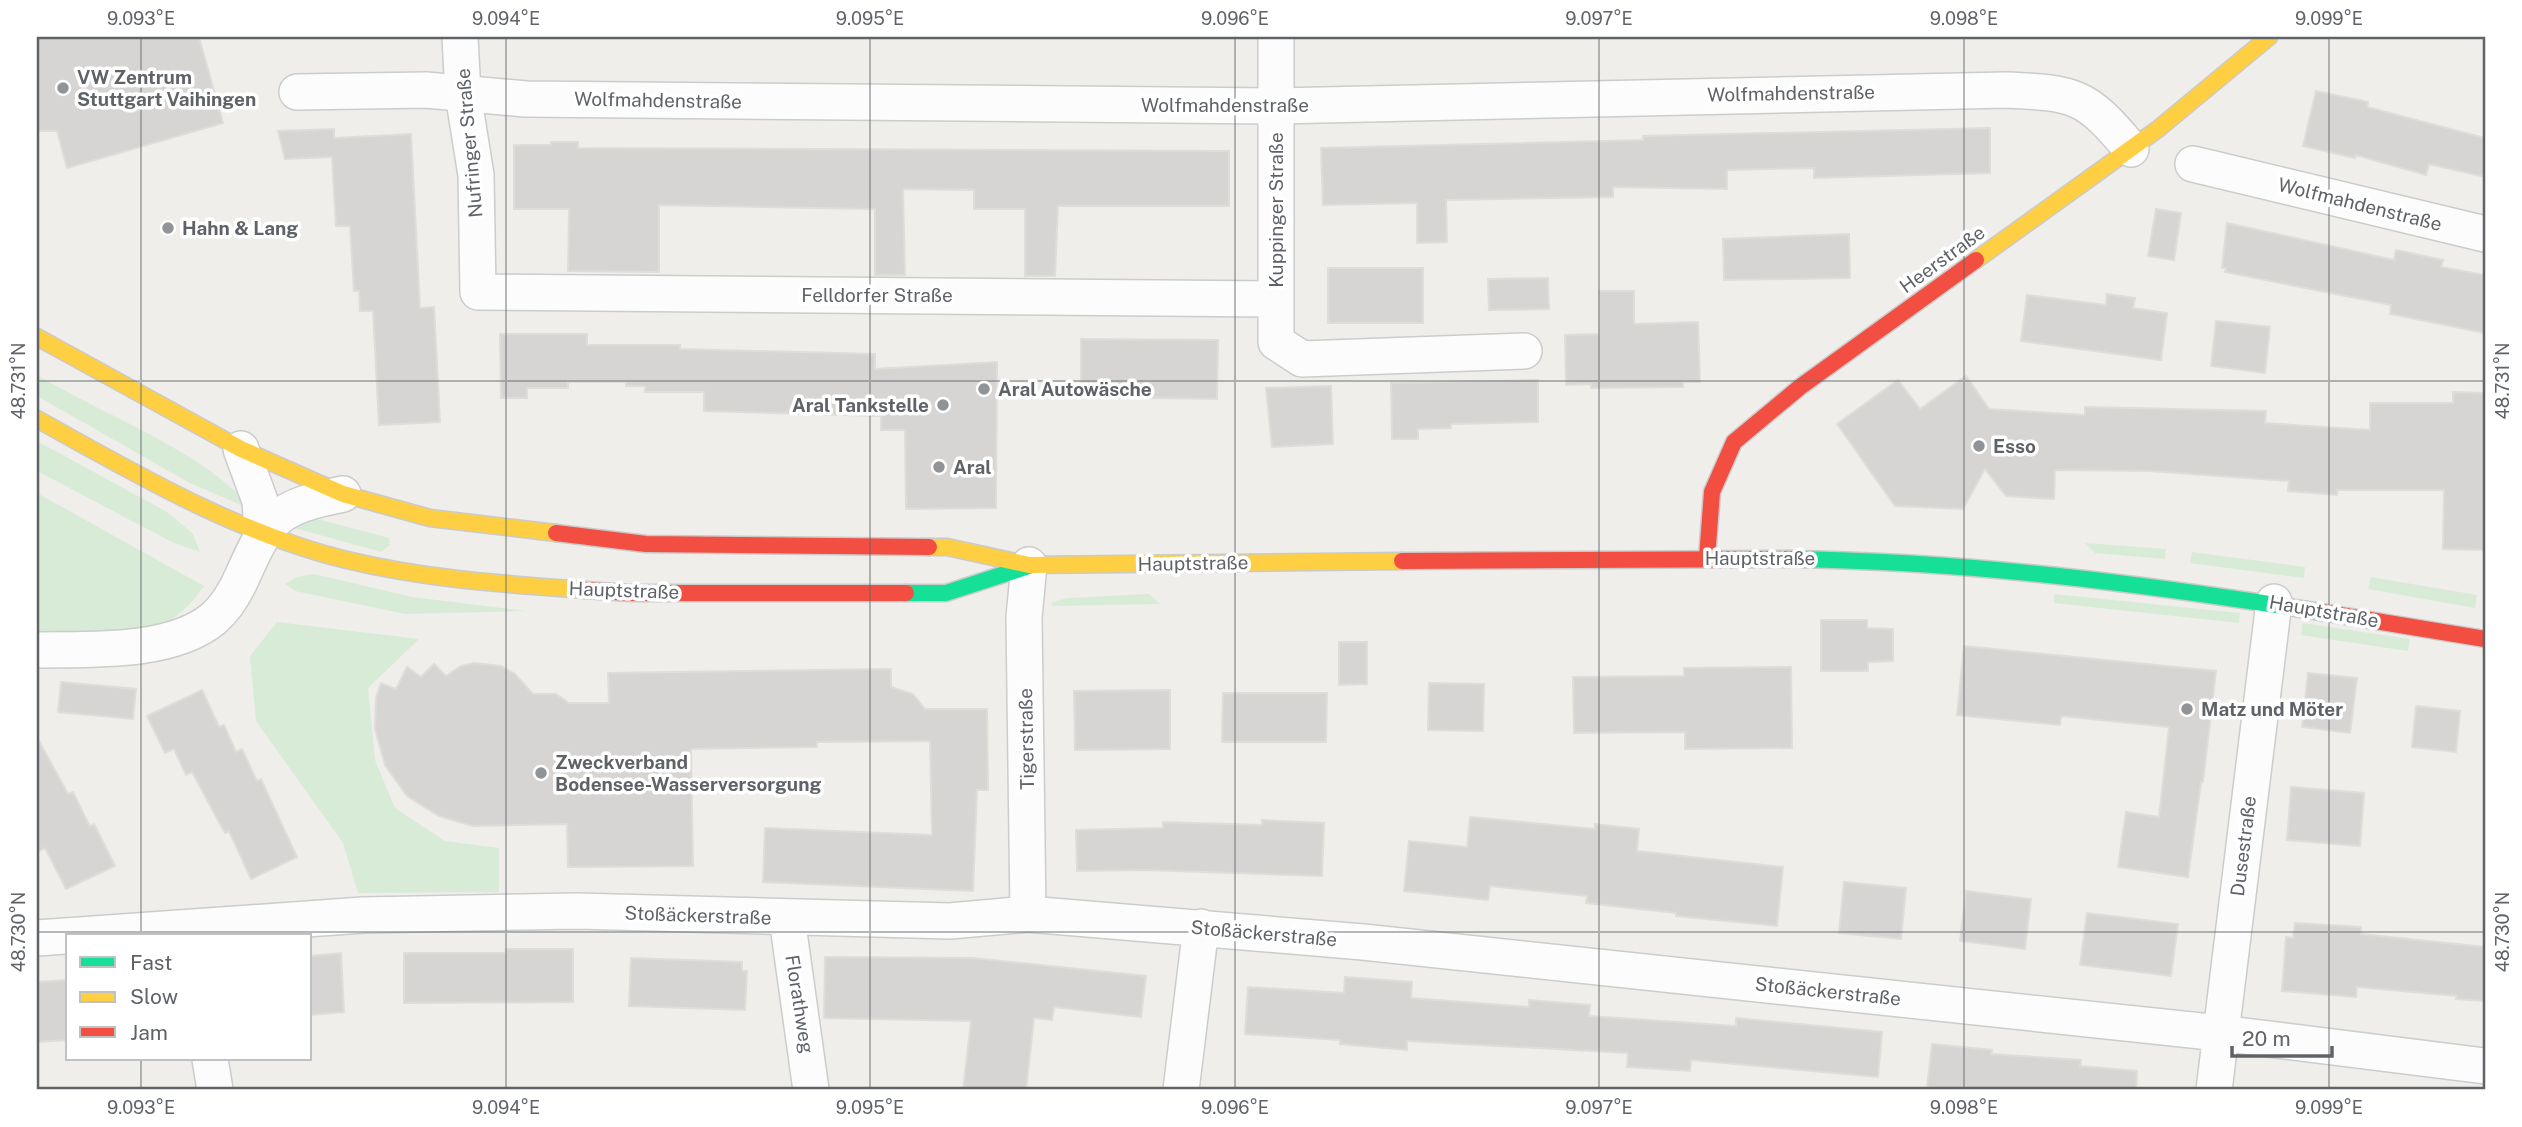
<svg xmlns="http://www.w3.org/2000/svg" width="2522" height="1127" font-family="'Public Sans',sans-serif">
<rect width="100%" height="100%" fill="#efeeea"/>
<!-- green -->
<path fill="#d8ebd6" d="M 37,375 C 104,415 187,444 244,499 L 243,506 L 188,482 L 37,396 Z
M 37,441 L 167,512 L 193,534 L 200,552 L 174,543 L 37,471 Z
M 37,493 L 204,586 C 161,649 105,638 37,642 Z
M 308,519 L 321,520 L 389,538 L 390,545 L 381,552 L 295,528 Z
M 2085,543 L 2166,549 L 2165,559 L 2095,553 Z
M 2192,552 L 2305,567 L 2304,578 L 2190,563 Z
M 314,574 L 412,597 L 527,611 L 405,614 L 295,591 L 285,584 L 297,577 Z
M 2371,577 L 2477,595 L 2475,608 L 2368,589 Z
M 1149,594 L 1160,604 L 1053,606 L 1051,603 L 1067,598 Z
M 2054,594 L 2240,613 L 2239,623 L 2054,603 Z
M 277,622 L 419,639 L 368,688 L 375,760 L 395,808 L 445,841 L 499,848 L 499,892 L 358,893 L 343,843 L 256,721 L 250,656 Z
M 2302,623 L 2410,639 L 2408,651 L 2301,635 Z"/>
<!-- building -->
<path fill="#d6d5d3" stroke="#deddd9" stroke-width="2" d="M 37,37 L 199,37 L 223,123 L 67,168 L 57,131 L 37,131 Z
M 2316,91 L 2368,102 L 2367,107 L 2485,138 L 2485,177 L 2429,164 L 2426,175 L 2356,155 L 2355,158 L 2303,146 Z
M 1990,128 L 1990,173 L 1814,178 L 1814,168 L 1727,170 L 1727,189 L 1613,187 L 1613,197 L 1446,200 L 1447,242 L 1417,243 L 1417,203 L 1323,205 L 1321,148 L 1643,140 L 1643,136 Z
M 334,129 L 334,138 L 411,134 L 420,308 L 434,307 L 440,422 L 379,425 L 373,311 L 360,311 L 359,291 L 354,291 L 350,226 L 336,226 L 332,157 L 285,159 L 278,131 Z
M 551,142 L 578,142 L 578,148 L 1229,151 L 1229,206 L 1058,206 L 1055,276 L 1025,276 L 1025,209 L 974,209 L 974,190 L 903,189 L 905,275 L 875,275 L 875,209 L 659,205 L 659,272 L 568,271 L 569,209 L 514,209 L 514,145 L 551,145 Z
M 2156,209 L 2181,213 L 2174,260 L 2148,256 Z
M 2227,223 L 2394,260 L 2396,250 L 2443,260 L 2441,267 L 2485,275 L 2485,333 L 2390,314 L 2391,305 L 2225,272 L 2226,268 L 2222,268 Z
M 1849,234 L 1850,278 L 1724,280 L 1723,239 Z
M 1328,268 L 1423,268 L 1423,323 L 1328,323 Z
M 1548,278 L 1549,309 L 1489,310 L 1488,279 Z
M 1599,291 L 1634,291 L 1634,324 L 1698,322 L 1700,382 L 1683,382 L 1683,387 L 1591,388 L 1591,384 L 1566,385 L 1565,335 L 1599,334 Z
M 2107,294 L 2135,298 L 2133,308 L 2167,313 L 2161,360 L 2021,341 L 2027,295 L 2106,305 Z
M 2216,321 L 2270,327 L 2265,373 L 2211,366 Z
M 500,334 L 587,334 L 587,345 L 680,345 L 680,349 L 875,354 L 875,369 L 997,362 L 996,508 L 906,509 L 905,430 L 881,430 L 881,416 L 704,411 L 704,392 L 645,392 L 645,386 L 626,386 L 626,382 L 568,382 L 568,388 L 527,388 L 527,398 L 501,398 Z
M 1081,339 L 1218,340 L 1217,399 L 1081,397 Z
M 1966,376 L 1989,409 L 2085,415 L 2085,407 L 2266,411 L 2265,423 L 2370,430 L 2370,403 L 2453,403 L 2453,392 L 2485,393 L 2485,550 L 2443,549 L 2444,490 L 2337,490 L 2337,495 L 2288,491 L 2289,481 L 2150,471 L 2055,470 L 2054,499 L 2006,496 L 1985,469 L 1963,509 L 1895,506 L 1837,424 L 1898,380 L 1920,409 Z
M 1538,380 L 1538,422 L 1451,424 L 1451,428 L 1418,429 L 1418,439 L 1392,439 L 1391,383 Z
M 1331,386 L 1333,444 L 1272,447 L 1266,388 Z
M 1821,620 L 1867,620 L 1867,628 L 1893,629 L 1893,661 L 1868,662 L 1868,671 L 1821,671 Z
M 1339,642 L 1367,642 L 1367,684 L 1339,685 Z
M 1964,646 L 2216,671 L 2203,782 L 2201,782 L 2188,877 L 2118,867 L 2126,812 L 2159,817 L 2169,727 L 2061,716 L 2060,725 L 1957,715 Z
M 474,663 L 501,666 L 515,674 L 533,694 L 556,694 L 569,703 L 609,703 L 608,673 L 891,669 L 891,687 L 913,694 L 925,709 L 987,709 L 988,790 L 977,790 L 973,891 L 763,882 L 765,828 L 932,835 L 930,741 L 817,742 L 817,747 L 691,749 L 693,866 L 568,867 L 567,824 L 473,826 L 439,816 L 407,796 L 385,765 L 375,729 L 376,698 L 381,683 L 396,689 L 407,667 L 421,677 L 434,664 L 446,676 L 461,666 Z
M 1791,667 L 1792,748 L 1685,749 L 1685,732 L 1574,733 L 1573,677 L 1684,676 L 1684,668 Z
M 2308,673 L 2357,678 L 2350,733 L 2302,727 Z
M 61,682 L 136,689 L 133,719 L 58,712 Z
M 1429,683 L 1484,684 L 1483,731 L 1428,730 Z
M 202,690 L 219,727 L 224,725 L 236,752 L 242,749 L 257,781 L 261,779 L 297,857 L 251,879 L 229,831 L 225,833 L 192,772 L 186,775 L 174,749 L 165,753 L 147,716 Z
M 1170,690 L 1170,749 L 1075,750 L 1074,691 Z
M 1223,693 L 1327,693 L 1326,742 L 1222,742 Z
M 2416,706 L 2460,711 L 2456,752 L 2412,747 Z
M 37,737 L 68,794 L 73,792 L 90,827 L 94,824 L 115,866 L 66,889 L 45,848 L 37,852 Z
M 2291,787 L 2364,793 L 2360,846 L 2287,840 Z
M 1470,817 L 1595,829 L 1595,824 L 1639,829 L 1637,851 L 1783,867 L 1777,926 L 1676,916 L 1676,913 L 1586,903 L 1587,896 L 1490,886 L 1488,900 L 1404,891 L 1409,841 L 1467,847 Z
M 1262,820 L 1324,823 L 1322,876 L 1145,870 L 1077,871 L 1076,830 L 1163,828 L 1163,822 L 1262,825 Z
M 1844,882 L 1906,888 L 1901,939 L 1839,933 Z
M 1966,891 L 2031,899 L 2025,949 L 1960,941 Z
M 2087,913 L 2178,924 L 2171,976 L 2080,965 Z
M 2295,923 L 2361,927 L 2361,934 L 2485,947 L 2485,1001 L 2456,999 L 2457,996 L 2357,987 L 2356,997 L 2282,991 L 2286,937 L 2293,938 Z
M 506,949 L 573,949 L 573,1002 L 404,1003 L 404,953 L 506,953 Z
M 341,953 L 344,1012 L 310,1015 L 310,956 Z
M 825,957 L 973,958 L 1146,976 L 1141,1017 L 1054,1007 L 1052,1020 L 1034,1018 L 1026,1090 L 963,1090 L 971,1021 L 824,1018 Z
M 631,958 L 742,962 L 742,971 L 747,971 L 745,1010 L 629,1006 Z
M 1345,977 L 1412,982 L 1411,998 L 1529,1007 L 1529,1000 L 1590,1005 L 1589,1016 L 1736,1026 L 1736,1018 L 1882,1032 L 1878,1077 L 1691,1060 L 1690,1071 L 1627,1067 L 1628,1053 L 1407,1041 L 1407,1050 L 1340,1044 L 1340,1040 L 1245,1034 L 1248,987 L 1344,993 Z
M 68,980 L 68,1040 L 37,1042 L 37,982 Z
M 1932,1044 L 1992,1050 L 1991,1054 L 2081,1060 L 2080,1066 L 2137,1071 L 2136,1090 L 1954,1090 L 1927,1087 Z"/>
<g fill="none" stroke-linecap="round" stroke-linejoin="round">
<!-- street casing -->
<g stroke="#cbcccc" stroke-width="38">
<path id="street" d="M 460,37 L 463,94 L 476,175 L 478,292 L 1276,299
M 1276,37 L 1276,342 L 1302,359 L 1524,351
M 297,92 L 426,90 L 526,99 L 1277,106 L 2006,90 C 2076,93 2086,95 2131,149
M 2193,164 L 2485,234
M 241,449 L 260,501 L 262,532
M 37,650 C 89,649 170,654 213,619 C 226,608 236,591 243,575 C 269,516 278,507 343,494
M 1028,914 L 1024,617 L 1029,565
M 787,918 L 811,1090
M 37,938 L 363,915 L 577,911 L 950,921 L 1028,914 L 1363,942 L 2220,1033 L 2485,1066
M 210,1059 L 215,1090
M 1181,1090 L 1201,927
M 2214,1090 L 2274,602"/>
</g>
<!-- fast casing -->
<g stroke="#cacacb" stroke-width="19">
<path id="fast" d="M 1788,559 C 1967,561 2145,584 2321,612
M 906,593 L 946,593 L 1029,566"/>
</g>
<!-- slow casing -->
<g stroke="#cacacb" stroke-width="19">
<path id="slow" d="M 1976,260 L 2158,129 L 2269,37
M 37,337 L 241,449 L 343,494 L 430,518 L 556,533
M 37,419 C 136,474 236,533 347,560 C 425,579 505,584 585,590
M 929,547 L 947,547 L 1029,565 L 1402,561"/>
</g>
<!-- jam casing -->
<g stroke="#cacacb" stroke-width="19">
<path id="jam" d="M 556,533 L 646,544 L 929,547
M 1707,558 L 1712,492 L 1734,442 L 1800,387 L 1976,260
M 1402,561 L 1788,559
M 585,590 L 630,593 L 906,593
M 2321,612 L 2485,639"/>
</g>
<!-- street -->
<use href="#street" stroke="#fdfcfc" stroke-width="35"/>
<!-- fast -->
<use href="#fast" stroke="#16e098" stroke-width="16"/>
<!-- slow -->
<use href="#slow" stroke="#ffcf43" stroke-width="16"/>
<!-- jam -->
<use href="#jam" stroke="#f24e42" stroke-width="16"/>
</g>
<!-- ticks -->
<path fill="none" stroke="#5f6368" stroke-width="2" stroke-opacity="0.45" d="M 141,37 L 141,936M 506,37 L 506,1090M 870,37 L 870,1090M 1235,37 L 1235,1090M 1599,37 L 1599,1090M 1964,37 L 1964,1090M 2329,37 L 2329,1090M 37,381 L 2485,381M 37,932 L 2485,932M 141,1059 L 141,1090"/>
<!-- markers -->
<g fill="#919496" stroke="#fff" stroke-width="2.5">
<circle cx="63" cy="88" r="7"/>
<circle cx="168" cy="228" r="7"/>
<circle cx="984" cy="389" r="7"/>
<circle cx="943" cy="405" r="7"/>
<circle cx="1979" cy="446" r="7"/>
<circle cx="939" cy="467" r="7"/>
<circle cx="2187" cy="709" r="7"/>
<circle cx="541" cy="773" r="7"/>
</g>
<g text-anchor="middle" stroke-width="7" stroke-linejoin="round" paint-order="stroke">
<!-- poi labels -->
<g font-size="19" font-weight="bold" fill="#5f6368" stroke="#fff" text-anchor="start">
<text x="77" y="84">VW Zentrum<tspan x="77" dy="22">Stuttgart Vaihingen</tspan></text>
<text x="182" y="235">Hahn &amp; Lang</text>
<text x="998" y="396">Aral Autowäsche</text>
<text x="929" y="412" text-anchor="end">Aral Tankstelle</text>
<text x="1993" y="453">Esso</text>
<text x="953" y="474">Aral</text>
<text x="2201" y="716">Matz und Möter</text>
<text x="555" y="769">Zweckverband<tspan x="555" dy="22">Bodensee-Wasserversorgung</tspan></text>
</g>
<!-- street labels -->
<g font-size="19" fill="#5f6368" stroke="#fff">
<text transform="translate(1791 93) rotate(-1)" y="7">Wolfmahdenstraße</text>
<text transform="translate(658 100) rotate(1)" y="7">Wolfmahdenstraße</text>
<text x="1225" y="112">Wolfmahdenstraße</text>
<text transform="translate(469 143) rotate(-95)" y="7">Nufringer Straße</text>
<text transform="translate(2360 204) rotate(14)" y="7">Wolfmahdenstraße</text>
<text transform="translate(1276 210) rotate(-90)" y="7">Kuppinger Straße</text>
<text transform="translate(1942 259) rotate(-36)" y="7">Heerstraße</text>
<text x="877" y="302">Felldorfer Straße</text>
<text x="1760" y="565">Hauptstraße</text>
<text transform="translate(1193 563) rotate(-1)" y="7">Hauptstraße</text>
<text transform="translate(624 590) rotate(2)" y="7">Hauptstraße</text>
<text transform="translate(2324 611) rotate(10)" y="7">Hauptstraße</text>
<text transform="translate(1026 739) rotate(-91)" y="7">Tigerstraße</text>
<text transform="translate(2243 846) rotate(-83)" y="7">Dusestraße</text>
<text transform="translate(698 915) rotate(2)" y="7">Stoßäckerstraße</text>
<text transform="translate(1264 933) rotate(5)" y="7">Stoßäckerstraße</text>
<text transform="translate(1828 991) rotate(6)" y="7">Stoßäckerstraße</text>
<text transform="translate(800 1004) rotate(81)" y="7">Florathweg</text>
</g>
</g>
<!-- border -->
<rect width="2522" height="1127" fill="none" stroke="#ffffff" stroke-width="77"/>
<!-- legend -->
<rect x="66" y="934" width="245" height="126" fill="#ffffff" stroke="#bfc1c3" stroke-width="2"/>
<rect x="80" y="957" width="35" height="10" fill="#16e098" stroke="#bfc1c3" stroke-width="2"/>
<text x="130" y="970" font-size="21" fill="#5f6368">Fast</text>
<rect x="80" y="992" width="35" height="10" fill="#ffcf43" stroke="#bfc1c3" stroke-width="2"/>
<text x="130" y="1004" font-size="21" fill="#5f6368">Slow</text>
<rect x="80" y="1027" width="35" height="10" fill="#f24e42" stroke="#bfc1c3" stroke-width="2"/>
<text x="130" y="1040" font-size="21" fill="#5f6368">Jam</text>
<!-- scale -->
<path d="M2232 1046v10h100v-10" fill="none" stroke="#5f6368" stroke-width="3.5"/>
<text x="2242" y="1046" font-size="21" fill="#5f6368" stroke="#ffffff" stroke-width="5" paint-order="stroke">20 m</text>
<rect x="38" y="38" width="2446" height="1050" fill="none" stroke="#5f6368" stroke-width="2.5"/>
<g font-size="18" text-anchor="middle" fill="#5f6368">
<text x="141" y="25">9.093°E</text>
<text x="506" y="25">9.094°E</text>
<text x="870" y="25">9.095°E</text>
<text x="1235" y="25">9.096°E</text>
<text x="1599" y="25">9.097°E</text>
<text x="1964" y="25">9.098°E</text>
<text x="2329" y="25">9.099°E</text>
<text transform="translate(19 381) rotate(-90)" y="6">48.731°N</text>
<text transform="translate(2503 381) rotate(-90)" y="6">48.731°N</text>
<text transform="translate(19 932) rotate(-90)" y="6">48.730°N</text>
<text transform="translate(2503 932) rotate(-90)" y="6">48.730°N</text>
<text x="141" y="1114">9.093°E</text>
<text x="506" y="1114">9.094°E</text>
<text x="870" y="1114">9.095°E</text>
<text x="1235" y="1114">9.096°E</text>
<text x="1599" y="1114">9.097°E</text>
<text x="1964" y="1114">9.098°E</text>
<text x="2329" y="1114">9.099°E</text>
</g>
</svg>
